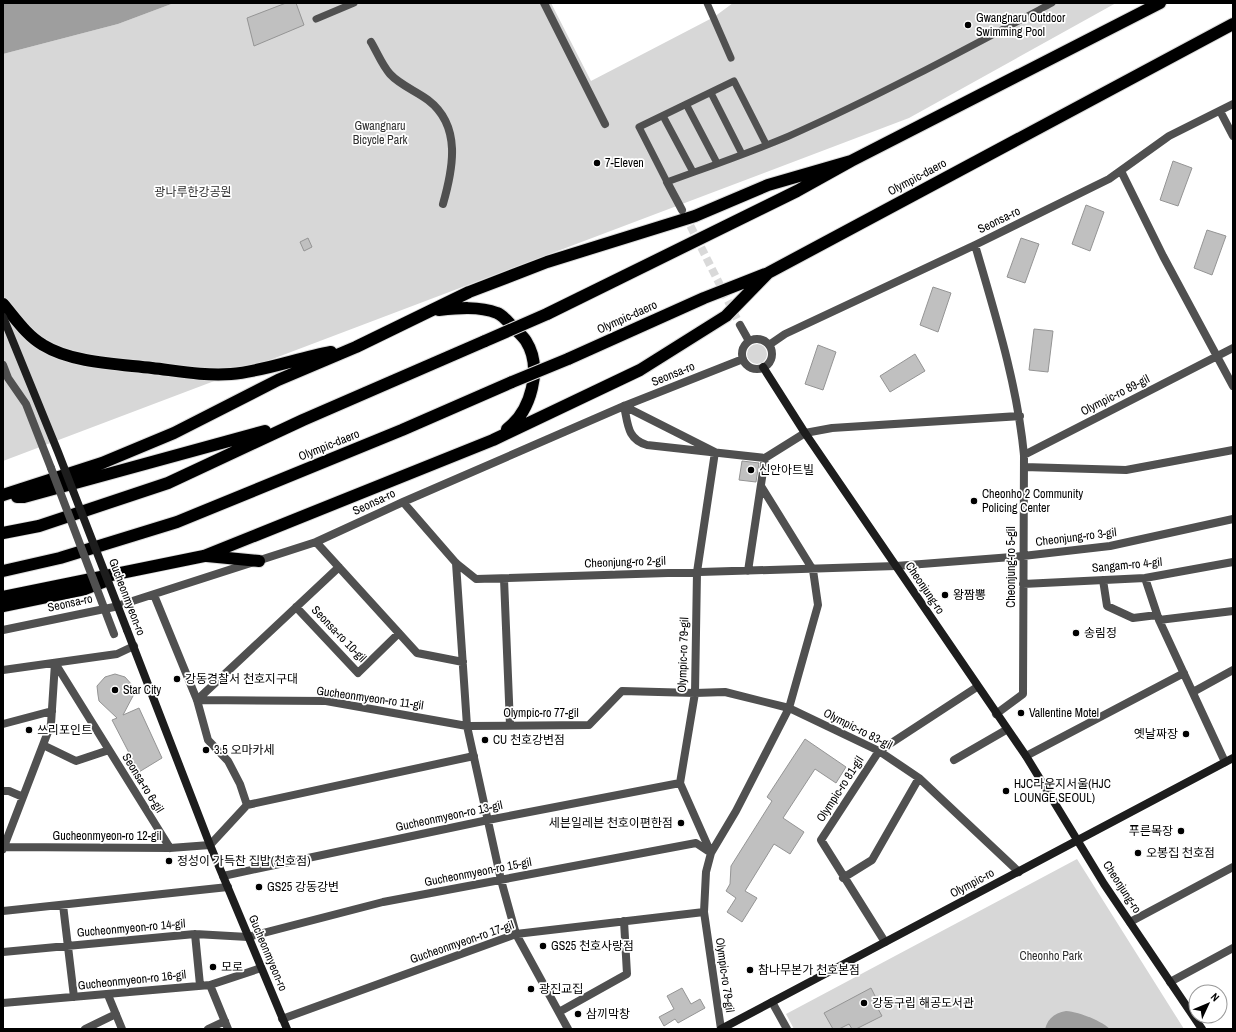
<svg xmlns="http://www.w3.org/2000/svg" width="1236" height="1032" font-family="'Archivo Narrow','Noto Sans KR',sans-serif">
<rect width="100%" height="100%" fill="#fff"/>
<!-- green -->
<path fill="#d7d7d7" d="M 174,3 L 551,3 L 591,81 L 714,17 L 733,3 L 1116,3 L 909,118 L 3,461 L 3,54 L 118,24 Z
M747 354a10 10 0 1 1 20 0a10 10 0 1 1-20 0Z
M 1077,859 L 1184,1029 L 794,1029 L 786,1014 Z"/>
<!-- water -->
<path fill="#9e9e9e" d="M 3,3 L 174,3 L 118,24 L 3,54 Z
M 1066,1011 C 1079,1012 1100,1020 1110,1029 L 1045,1029 C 1048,1018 1055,1013 1066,1011 Z"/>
<!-- building -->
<path fill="#c0c0c0" stroke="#949494" d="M 286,3 L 296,3 L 304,25 L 254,46 L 247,18 Z
M 1173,161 L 1192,168 L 1178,206 L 1160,200 Z
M 1086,205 L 1104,212 L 1090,251 L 1072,244 Z
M 1207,230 L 1226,236 L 1212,275 L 1194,268 Z
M 308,238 L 312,247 L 304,251 L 300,242 Z
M 1021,238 L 1039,244 L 1025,283 L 1007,277 Z
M 933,287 L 951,293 L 938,332 L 920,325 Z
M 1034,329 L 1053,331 L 1048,372 L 1029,370 Z
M 818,345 L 836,352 L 823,390 L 805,384 Z
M 915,354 L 925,371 L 890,392 L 880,376 Z
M 742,461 L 759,463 L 756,482 L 739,480 Z
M 115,674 L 125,677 L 133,686 L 134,694 L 123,715 L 139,708 L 162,758 L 139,772 L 112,720 L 117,718 L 99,701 L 98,695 L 97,686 L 105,677 Z
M 805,739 L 846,767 L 836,783 L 815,769 L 783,818 L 804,832 L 790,854 L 774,844 L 745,891 L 757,898 L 742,922 L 727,912 L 736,898 L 726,891 L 730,884 L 731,866 L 772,801 L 767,797 Z
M 682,988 L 691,1004 L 700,999 L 705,1008 L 678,1023 L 675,1019 L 664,1026 L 659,1017 L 674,1009 L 667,996 Z
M 871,988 L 880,1006 L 877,1007 L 882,1016 L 856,1029 L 852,1029 L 849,1024 L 839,1029 L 833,1029 L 824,1013 Z"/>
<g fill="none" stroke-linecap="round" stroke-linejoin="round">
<!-- street-tunnel -->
<path stroke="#d9d9d9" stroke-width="8" stroke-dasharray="8 4" stroke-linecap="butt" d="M 685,215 L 740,325"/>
<!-- highway casing -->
<g stroke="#dbdbdb" stroke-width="14">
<path id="highway" d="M 3,304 C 15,318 27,336 43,345 C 72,363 118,364 152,368 C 178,371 204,376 231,374 C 265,371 298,358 331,352
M 439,310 C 458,308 479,306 497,313 C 503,315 509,323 513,327 C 517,331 523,336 526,341 C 543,368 531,411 507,429
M 547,314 L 797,191 L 851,161 L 1160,3
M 568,359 L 704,298 L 768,273 L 1233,24
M 3,495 L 102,463 L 174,433 L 278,380 L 356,347 L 469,292 L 547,262 L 695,216 L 768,185 L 851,161
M 17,497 L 24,497 L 265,431
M 3,533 L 39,526 L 168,483 L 303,420 L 485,341
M 207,556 L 259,561
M 3,571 L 60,558 L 177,522 L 402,430 L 512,382
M 3,597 L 204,556 L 493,440 L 640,370 L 726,316 L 768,273
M 3,606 L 85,589 L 106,581"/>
</g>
<!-- lane -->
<path stroke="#505050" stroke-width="7" d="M 707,3 L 731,58
M 316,19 L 354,3
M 711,93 L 742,154
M 686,104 L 717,163
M 663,116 L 693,172
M 766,144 L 734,81 L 639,127 L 667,182 C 708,167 749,153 789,136 C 879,96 966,49 1052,3"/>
<!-- street -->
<path stroke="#505050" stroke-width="8" d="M 544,3 L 605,124
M 371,42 C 377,52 382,65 390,74 C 400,85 416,91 428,100 C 462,126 453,169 443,204
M 1220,111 L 1233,136
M 1121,171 L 1163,256 L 1233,386
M 667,182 L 682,210
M 975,245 C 995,314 1017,383 1024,455 L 1023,694 L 996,714
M 740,325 L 749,341
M742 354a15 15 0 1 1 30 0a15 15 0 1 1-30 0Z
M 769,345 L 785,334 L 975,245 L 1109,179 L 1169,136 L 1233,104
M 3,365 L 8,378 L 26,404 L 51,468
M 624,406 L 715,452 L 697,572 L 695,693 L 680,783 L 711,853
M 624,406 C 628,424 627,439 647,445 L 765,458 L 805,433 L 832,428 L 1020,416
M 1024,455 L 1233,348
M 1024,467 L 1126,470 L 1233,450
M 403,502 L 456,563 L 476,579 L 896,566 L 1023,556 L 1110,546 L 1233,519
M 316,542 L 417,653 L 463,662
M 456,563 L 467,726 L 501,880 L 516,934 L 568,1029
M 748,571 L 765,458
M 1145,578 L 1159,620 L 1225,762
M 504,579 L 510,725
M 1103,580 L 1107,606 L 1133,618 L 1157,615
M 1023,584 L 1145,578 L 1233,562
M 296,607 L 358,673 L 399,633
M 1159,620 L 1233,611
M 3,630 L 114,607 L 316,542 L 403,502 L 624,406 L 743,359
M 55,663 L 170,848
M 3,670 L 117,654 L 134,646
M 1193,692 L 1233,670
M 197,700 L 326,701 L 467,726 L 589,725 L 622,691 L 695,693 L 725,692 L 789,708 L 879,751 L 919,778 L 1019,872
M 197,700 L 339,567
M 3,724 L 52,711
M 43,745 L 76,761 L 109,750
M 1026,756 L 1184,673
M 954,760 L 1006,730
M 3,791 L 9,791 L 23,797
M 247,805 L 474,756
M 3,847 L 170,848 L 210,845 L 247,805 L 240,784 L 228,761 L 208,740 L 197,700 L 154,595
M 3,849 L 51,724 L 55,663
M 223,876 L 488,820 L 680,783
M 843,878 L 872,860 L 919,778
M 63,905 L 74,997
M 3,911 L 228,887
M 1130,922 L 1233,867
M 195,934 L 200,985
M 885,942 L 821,840 L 879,751 L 977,687
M 3,952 L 195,934 L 248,937 L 383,902 L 696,843 L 711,853
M 1170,982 L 1233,948
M 210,985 L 228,1029
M 108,995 L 122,1029
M 772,1002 L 787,1029
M 3,1003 L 210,985 L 261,968
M 559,1012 L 627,974 L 624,921
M 282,1019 L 516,934 L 704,912
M 85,1029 L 116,1014
M 208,1029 L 225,1021
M 721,1029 L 704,912 L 706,872 L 711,853 L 736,811 L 789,708 L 818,605 L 813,570 L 761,486"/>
<!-- secondary -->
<path stroke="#1d1d1d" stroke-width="8" d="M 763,367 L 805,433 L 1026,756 L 1104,884 L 1202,1029
M 127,630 L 210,845 L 287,1029
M 721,1029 L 1233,758"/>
<!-- highway -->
<use href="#highway" stroke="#000" stroke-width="12"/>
<!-- highway-bridge casing -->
<g stroke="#dbdbdb" stroke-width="14" stroke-linecap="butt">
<path id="highway-bridge" d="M 485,341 L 547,314
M 512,382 L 568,359"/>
</g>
<!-- street-bridge -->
<path stroke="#505050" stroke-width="8" d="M 51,468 L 114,634"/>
<!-- secondary-bridge -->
<path stroke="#1d1d1d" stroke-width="8" d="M 3,317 L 58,452 L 127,630"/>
<!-- highway-bridge -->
<use href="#highway-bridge" stroke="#000" stroke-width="12"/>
</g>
<!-- markers -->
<g fill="#000" stroke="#fff" stroke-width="1.5">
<circle cx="968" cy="25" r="4"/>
<circle cx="597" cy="163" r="4"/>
<circle cx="751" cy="470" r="4"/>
<circle cx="974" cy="501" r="4"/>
<circle cx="945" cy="595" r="4"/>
<circle cx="1076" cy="633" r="4"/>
<circle cx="177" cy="679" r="4"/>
<circle cx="115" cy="690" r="4"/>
<circle cx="1021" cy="713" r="4"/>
<circle cx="29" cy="730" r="4"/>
<circle cx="1186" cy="734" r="4"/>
<circle cx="485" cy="740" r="4"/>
<circle cx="206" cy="750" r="4"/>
<circle cx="1006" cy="791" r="4"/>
<circle cx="681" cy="823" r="4"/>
<circle cx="1181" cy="831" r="4"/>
<circle cx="1138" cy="853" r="4"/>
<circle cx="169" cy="861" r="4"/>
<circle cx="259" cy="887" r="4"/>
<circle cx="543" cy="946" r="4"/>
<circle cx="213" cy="967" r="4"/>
<circle cx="750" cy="970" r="4"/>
<circle cx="531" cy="989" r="4"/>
<circle cx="864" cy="1003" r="4"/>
<circle cx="578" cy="1014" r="4"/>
</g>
<g text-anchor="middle" stroke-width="3.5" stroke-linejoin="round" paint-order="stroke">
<!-- poi labels -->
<g font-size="12" fill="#000" stroke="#fff" text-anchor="start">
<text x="976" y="22">Gwangnaru Outdoor<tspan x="976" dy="14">Swimming Pool</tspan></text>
<text x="605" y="167">7-Eleven</text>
<text x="759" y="474">신안아트빌</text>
<text x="982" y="498">Cheonho 2 Community<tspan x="982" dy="14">Policing Center</tspan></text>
<text x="953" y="599">왕짬뽕</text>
<text x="1084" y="637">송림정</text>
<text x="185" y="683">강동경찰서 천호지구대</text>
<text x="123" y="694">Star City</text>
<text x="1029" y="717">Vallentine Motel</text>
<text x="37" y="734">쓰리포인트</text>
<text x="1178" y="738" text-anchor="end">옛날짜장</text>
<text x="493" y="744">CU 천호강변점</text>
<text x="214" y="754">3.5 오마카세</text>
<text x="1014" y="788">HJC라운지서울(HJC<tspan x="1014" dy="14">LOUNGE SEOUL)</tspan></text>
<text x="673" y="827" text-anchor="end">세븐일레븐 천호이편한점</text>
<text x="1173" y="835" text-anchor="end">푸른목장</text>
<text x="1146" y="857">오봉집 천호점</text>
<text x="177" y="865">정성이 가득찬 집밥(천호점)</text>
<text x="267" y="891">GS25 강동강변</text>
<text x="551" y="950">GS25 천호사랑점</text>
<text x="221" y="971">모로</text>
<text x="758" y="974">참나무본가 천호본점</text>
<text x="539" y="993">광진교집</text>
<text x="872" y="1007">강동구립 해공도서관</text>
<text x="586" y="1018">삼끼막창</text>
</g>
<!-- park labels -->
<g font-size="12" fill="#2e2e2e" stroke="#fff">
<text x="380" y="130">Gwangnaru<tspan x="380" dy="14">Bicycle Park</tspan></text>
<text x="193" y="196">광나루한강공원</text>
<text x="1051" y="960">Cheonho Park</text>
</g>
<!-- street labels -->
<g font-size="12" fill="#000" stroke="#fff">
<text transform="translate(917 177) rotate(-28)" y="4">Olympic-daero</text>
<text transform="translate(999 220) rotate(-26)" y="4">Seonsa-ro</text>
<text transform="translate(627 317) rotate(-24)" y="4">Olympic-daero</text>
<text transform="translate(673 374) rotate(-22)" y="4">Seonsa-ro</text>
<text transform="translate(1115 395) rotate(-27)" y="4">Olympic-ro 89-gil</text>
<text transform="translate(329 445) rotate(-22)" y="4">Olympic-daero</text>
<text transform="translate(374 502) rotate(-25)" y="4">Seonsa-ro</text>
<text transform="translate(1076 537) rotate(-7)" y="4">Cheonjung-ro 3-gil</text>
<text transform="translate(625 562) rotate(-2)" y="4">Cheonjung-ro 2-gil</text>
<text transform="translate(1127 565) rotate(-5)" y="4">Sangam-ro 4-gil</text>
<text transform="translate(1011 567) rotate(-90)" y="4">Cheonjung-ro 5-gil</text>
<text transform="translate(925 588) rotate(56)" y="4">Cheonjung-ro</text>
<text transform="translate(127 597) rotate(69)" y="4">Gucheonmyeon-ro</text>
<text transform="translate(70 603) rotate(-12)" y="4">Seonsa-ro</text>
<text transform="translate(339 634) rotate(46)" y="4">Seonsa-ro 10-gil</text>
<text transform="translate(683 655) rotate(-88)" y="4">Olympic-ro 79-gil</text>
<text transform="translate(370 698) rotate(8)" y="4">Gucheonmyeon-ro 11-gil</text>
<text x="541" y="717">Olympic-ro 77-gil</text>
<text transform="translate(858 729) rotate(27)" y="4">Olympic-ro 83-gil</text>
<text transform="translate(143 783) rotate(58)" y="4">Seonsa-ro 6-gil</text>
<text transform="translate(840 789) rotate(-57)" y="4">Olympic-ro 81-gil</text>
<text transform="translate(449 816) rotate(-12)" y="4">Gucheonmyeon-ro 13-gil</text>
<text x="107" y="840">Gucheonmyeon-ro 12-gil</text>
<text transform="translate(478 872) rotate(-11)" y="4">Gucheonmyeon-ro 15-gil</text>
<text transform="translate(972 883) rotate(-28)" y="4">Olympic-ro</text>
<text transform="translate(1122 887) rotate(57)" y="4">Cheonjung-ro</text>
<text transform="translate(131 928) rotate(-5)" y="4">Gucheonmyeon-ro 14-gil</text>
<text transform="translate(462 942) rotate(-19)" y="4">Gucheonmyeon-ro 17-gil</text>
<text transform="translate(268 953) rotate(67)" y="4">Gucheonmyeon-ro</text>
<text transform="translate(725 975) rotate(82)" y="4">Olympic-ro 79-gil</text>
<text transform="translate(132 980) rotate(-6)" y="4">Gucheonmyeon-ro 16-gil</text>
</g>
</g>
<!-- border -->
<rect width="1236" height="1032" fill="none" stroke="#000000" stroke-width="8"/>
<!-- north arrow -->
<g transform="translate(1208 1004) rotate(46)"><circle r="19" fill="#ffffff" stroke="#999999"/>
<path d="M0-3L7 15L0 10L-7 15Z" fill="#000000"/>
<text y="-6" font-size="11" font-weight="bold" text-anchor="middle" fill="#000000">N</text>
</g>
</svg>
